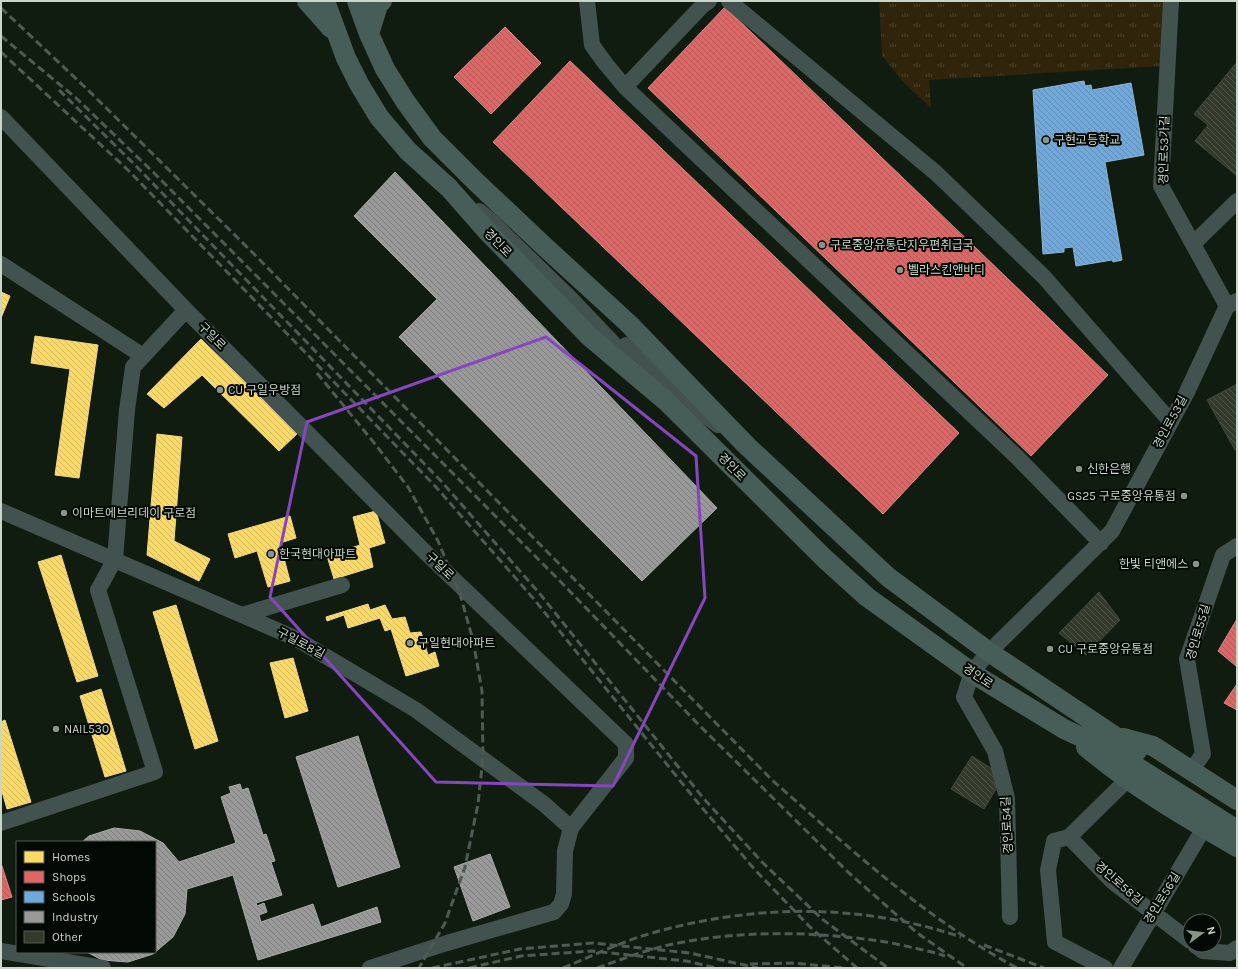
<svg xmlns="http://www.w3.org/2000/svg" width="1238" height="969" font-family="Karla,'Noto Sans KR',sans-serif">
<defs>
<pattern id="park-tufts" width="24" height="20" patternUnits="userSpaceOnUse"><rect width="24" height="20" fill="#30240b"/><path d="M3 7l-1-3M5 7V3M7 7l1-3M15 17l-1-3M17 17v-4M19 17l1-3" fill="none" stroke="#4d432d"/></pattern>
<pattern id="homes-back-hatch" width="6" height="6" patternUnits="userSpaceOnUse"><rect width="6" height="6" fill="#ffd966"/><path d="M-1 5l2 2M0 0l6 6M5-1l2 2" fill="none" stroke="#d8ba5e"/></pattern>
<pattern id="shops-back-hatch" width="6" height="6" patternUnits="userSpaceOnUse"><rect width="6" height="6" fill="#e06666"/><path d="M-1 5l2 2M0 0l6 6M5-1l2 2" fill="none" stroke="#af5b59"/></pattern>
<pattern id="schools-back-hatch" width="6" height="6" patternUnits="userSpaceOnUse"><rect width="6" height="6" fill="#6fa8dc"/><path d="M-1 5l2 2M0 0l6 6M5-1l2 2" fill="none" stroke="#628eb4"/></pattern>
<pattern id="industry-back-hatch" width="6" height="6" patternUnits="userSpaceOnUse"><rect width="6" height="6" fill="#999"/><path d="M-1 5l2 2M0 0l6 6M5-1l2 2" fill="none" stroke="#7d7e7d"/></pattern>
<pattern id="building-back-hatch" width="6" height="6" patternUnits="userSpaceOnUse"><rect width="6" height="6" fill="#343a2b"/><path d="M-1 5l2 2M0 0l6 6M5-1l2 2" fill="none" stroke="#505648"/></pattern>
</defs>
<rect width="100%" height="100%" fill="#111c11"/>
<!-- park -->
<path fill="url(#park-tufts)" d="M 879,1 L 1164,1 L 1161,66 L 929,80 L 931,108 L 902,81 L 882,55 Z"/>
<!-- homes -->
<path fill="url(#homes-back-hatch)" stroke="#efd884" d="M 1,292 L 10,296 L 1,318 Z
M 35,336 L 98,345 L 79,478 L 55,475 L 70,369 L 31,363 Z
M 201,339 L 298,433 L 279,451 L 202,375 L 164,408 L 147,394 Z
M 157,434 L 182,437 L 174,541 L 210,559 L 199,581 L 147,555 Z
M 376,511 L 385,543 L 369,548 L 373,567 L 334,579 L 327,556 L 360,545 L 353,517 Z
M 290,516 L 296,538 L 280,543 L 290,581 L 268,587 L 257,551 L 235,558 L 228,534 Z
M 61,555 L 98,676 L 77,682 L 38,562 Z
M 368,604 L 370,610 L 385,605 L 392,619 L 405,617 L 410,633 L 421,632 L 428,655 L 435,652 L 439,666 L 406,676 L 391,629 L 385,631 L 380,618 L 348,628 L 344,615 L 327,621 L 326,617 Z
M 176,605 L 218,741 L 195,749 L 153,612 Z
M 293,658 L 308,711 L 285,718 L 270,663 Z
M 101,689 L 126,771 L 105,777 L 80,696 Z
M 5,720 L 31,802 L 7,809 L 1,788 L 1,722 Z"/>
<!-- shops -->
<path fill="url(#shops-back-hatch)" stroke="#d98884" d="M 725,7 L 1108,375 L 1031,456 L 648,88 Z
M 505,27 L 541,63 L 491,114 L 454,77 Z
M 570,61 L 959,433 L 883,514 L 493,142 Z
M 1237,619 L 1237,665 L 1236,666 L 1218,651 Z
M 1237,684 L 1237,710 L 1224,703 Z
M 1,863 L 12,897 L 1,900 Z"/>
<!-- schools -->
<path fill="url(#schools-back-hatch)" stroke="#8ab6d6" d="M 1084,81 L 1085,86 L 1091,85 L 1092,90 L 1131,83 L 1144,155 L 1105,162 L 1122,260 L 1113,262 L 1112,260 L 1076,266 L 1073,247 L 1064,248 L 1064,252 L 1043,254 L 1033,90 Z"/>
<!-- industry -->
<path fill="url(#industry-back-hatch)" stroke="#a7aba7" d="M 395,172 L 717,508 L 642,581 L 399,337 L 437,299 L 354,216 Z
M 358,736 L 400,867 L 338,887 L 296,757 Z
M 240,784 L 242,790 L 248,788 L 263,835 L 266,834 L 275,861 L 271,862 L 282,895 L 256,903 L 257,906 L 264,903 L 267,912 L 259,915 L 261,922 L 313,904 L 321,927 L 377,907 L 381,922 L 258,960 L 233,875 L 187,889 L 185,914 L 173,937 L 153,954 L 128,962 L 102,960 L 87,952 L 155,952 L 155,842 L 82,842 L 89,836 L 114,828 L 140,831 L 163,843 L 179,862 L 236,843 L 221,797 L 231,793 L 229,787 Z
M 490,854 L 510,907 L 473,921 L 454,867 Z"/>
<!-- building -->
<path fill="url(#building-back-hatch)" stroke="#42483c" d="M 1237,62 L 1237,176 L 1195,141 L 1208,125 L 1194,114 Z
M 1237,384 L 1237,449 L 1235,450 L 1207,400 Z
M 1099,592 L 1120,620 L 1086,655 L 1059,633 Z
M 972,756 L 992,769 L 996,789 L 984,809 L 951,789 Z"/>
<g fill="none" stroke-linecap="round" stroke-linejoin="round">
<!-- minor -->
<path stroke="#42524e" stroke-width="16" d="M 587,1 L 592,45 L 605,63 L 625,87 L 1018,458 L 1101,543
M 729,1 L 936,173 L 1044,277 L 1171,422
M 1171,1 L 1161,186 L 1227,306
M 625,87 L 703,5 L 709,1
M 1,117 L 186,310 L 423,550 L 626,744 L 626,758 L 571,828 L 565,851 L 564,894 L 561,904 L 554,912 L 447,943 L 370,968
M 479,211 L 490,220 L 572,300 L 630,361
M 1193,244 L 1237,201
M 1,264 L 143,356
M 626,345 L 681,398 L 718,425
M 1,511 L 295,638 L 416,710 L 544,804 L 571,828
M 242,615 L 342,585
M 1191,771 L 1203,754 L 1187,659 L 1223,555 L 1237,546
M 1,823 L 155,772 L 98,590 L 115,559 L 127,410 L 133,367 L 186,310
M 1069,837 L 1113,882 L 1190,941
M 1010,917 L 1007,798 L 995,751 L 964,697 L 972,672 L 989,652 L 1112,531 L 1186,394 L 1227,306 L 1237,301
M 1195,945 L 1203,951 L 1230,953 L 1237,948
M 1,951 L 103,968
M 1105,968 L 1055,942 L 1048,870 L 1054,841 L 1069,837 L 1128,779
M 1121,968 L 1204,828"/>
<!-- major -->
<path stroke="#475d57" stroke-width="20" d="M 307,1 L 331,28
M 325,1 L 346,58 L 359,84 L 379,117 L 408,151 L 449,188 L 486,230 L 589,336 L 666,401 L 825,559 L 867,597 L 977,676 L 1064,729 L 1113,752 L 1237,830
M 357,1 L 369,34 L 385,69 L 405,101 L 432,138 L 475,181 L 544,246 L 629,324 L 747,446 L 888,577 L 989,652 L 1137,751
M 369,34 L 378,5 L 382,1
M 1123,738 L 1153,746 L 1237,800
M 1086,747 C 1132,786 1185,817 1237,847"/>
<!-- rail -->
<path stroke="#4e5a54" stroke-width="3" stroke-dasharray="8 4" stroke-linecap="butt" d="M 1,8 L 87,89 L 254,254 L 772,780 C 849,848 926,919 1017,968
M 1,36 L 76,98 L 154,173 L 557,578 L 700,726 L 849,873 L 916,932 L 967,968
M 1,52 L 129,171 L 435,486 L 533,598 L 698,803 L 756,871 L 810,927 L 857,968
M 59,90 L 136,166 L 441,481 L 540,594 L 704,799 L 763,863 L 822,919 L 888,968
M 317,373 L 375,444 L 408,487 L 438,541 L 460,594 L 473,640 L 482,691 L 483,757 L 478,804 L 465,867 L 445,923 L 419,968
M 984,945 L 1044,968
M 750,964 L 792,963 L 846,968
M 432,968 L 520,949 L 593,943 L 690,953 L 758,968
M 469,968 L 521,956 L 592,951 L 686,961 L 717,968
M 563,968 C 589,957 615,945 642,936 C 747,904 857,902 961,937
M 597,968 C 625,958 654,947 684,942 C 749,930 815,932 880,941 C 899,944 918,949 936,953 L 945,956"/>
</g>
<!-- marked area -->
<path fill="none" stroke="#8746c0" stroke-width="3" stroke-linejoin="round" d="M 546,337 L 696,456 L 705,598 L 613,786 L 436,782 L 270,597 L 307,422 Z"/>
<!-- markers -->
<g fill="#899589" stroke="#020803" stroke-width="1.5">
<circle cx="1046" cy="140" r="4"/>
<circle cx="822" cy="245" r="4"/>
<circle cx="900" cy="270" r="4"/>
<circle cx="220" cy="390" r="4"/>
<circle cx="1079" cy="469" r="4"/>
<circle cx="1184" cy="496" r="4"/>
<circle cx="64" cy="513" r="4"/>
<circle cx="271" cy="554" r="4"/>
<circle cx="1196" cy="564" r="4"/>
<circle cx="410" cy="643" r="4"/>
<circle cx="1050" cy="649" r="4"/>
<circle cx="56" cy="729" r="4"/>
</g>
<g text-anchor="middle" stroke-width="4" stroke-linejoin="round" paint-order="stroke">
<!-- poi labels -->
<g font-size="12" fill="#c9d6c9" stroke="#020803" text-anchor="start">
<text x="1054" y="144">구현고등학교</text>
<text x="830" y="249">구로중앙유통단지우편취급국</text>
<text x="908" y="274">벨라스킨앤바디</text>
<text x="228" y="394">CU 구일우방점</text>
<text x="1087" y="473">신한은행</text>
<text x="1176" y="500" text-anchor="end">GS25 구로중앙유통점</text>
<text x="72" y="517">이마트에브리데이 구로점</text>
<text x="279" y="558">한국현대아파트</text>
<text x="1188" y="568" text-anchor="end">한빛 티앤에스</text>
<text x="418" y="647">구일현대아파트</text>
<text x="1058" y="653">CU 구로중앙유통점</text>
<text x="64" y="733">NAIL530</text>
</g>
<!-- street labels -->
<g font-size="12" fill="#c9d6c9" stroke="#020803">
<text transform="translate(1164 150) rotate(-89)" y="4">경인로53가길</text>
<text transform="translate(498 243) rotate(46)" y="4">경인로</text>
<text transform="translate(212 336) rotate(45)" y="4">구일로</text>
<text transform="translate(1170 422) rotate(-62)" y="4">경인로53길</text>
<text transform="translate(732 467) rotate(45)" y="4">경인로</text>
<text transform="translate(440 566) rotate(44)" y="4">구일로</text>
<text transform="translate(1198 632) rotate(-74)" y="4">경인로55길</text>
<text transform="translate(301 643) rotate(28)" y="4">구일로8길</text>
<text transform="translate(978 676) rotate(34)" y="4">경인로</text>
<text transform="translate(1007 825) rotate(-93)" y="4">경인로54길</text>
<text transform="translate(1119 883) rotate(41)" y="4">경인로58길</text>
<text transform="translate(1162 898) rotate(-59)" y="4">경인로56길</text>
</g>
</g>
<!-- border -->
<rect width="1238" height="969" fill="none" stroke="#c9d6c9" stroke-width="4"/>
<!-- legend -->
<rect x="16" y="841" width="140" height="112" fill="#020803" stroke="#525a52"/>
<rect x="24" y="851" width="20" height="12" fill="#ffd966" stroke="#525a52"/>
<text x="52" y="861" font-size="12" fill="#c9d6c9">Homes</text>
<rect x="24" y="871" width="20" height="12" fill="#e06666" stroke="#525a52"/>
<text x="52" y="881" font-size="12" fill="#c9d6c9">Shops</text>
<rect x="24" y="891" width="20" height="12" fill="#6fa8dc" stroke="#525a52"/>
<text x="52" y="901" font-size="12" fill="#c9d6c9">Schools</text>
<rect x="24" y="911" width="20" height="12" fill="#999999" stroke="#525a52"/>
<text x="52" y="921" font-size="12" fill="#c9d6c9">Industry</text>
<rect x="24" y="931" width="20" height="12" fill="#343a2b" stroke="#525a52"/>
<text x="52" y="941" font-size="12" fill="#c9d6c9">Other</text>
<!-- north arrow -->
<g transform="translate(1202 933) rotate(75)"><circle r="19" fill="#020803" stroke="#525a52"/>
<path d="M0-3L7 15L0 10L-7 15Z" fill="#899589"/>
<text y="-6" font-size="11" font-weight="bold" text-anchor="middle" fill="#c9d6c9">N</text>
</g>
</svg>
